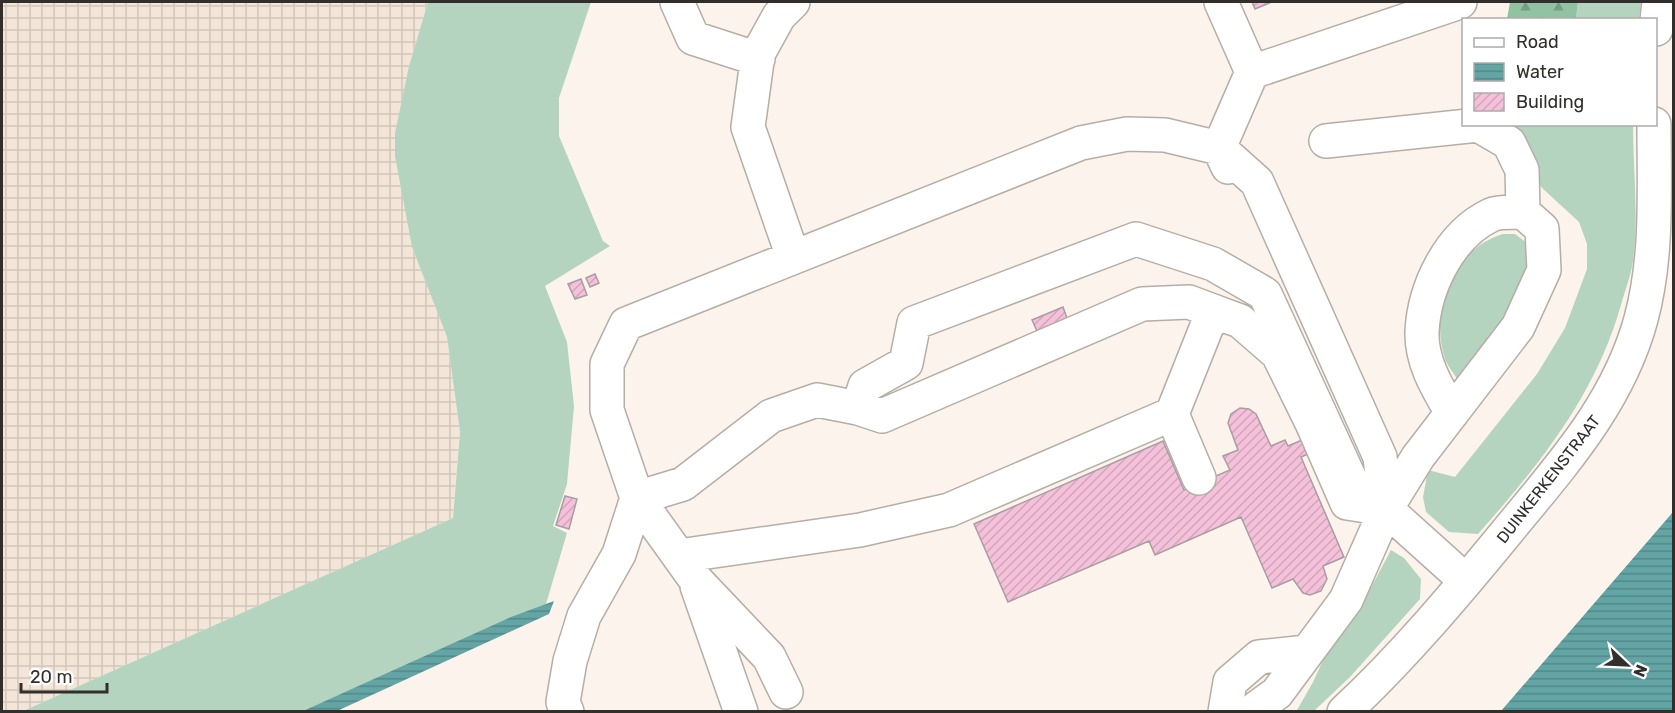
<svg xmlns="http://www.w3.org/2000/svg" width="1675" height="713" font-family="Rubik,sans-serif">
<defs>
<pattern id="industrial-grid" width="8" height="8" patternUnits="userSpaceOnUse" patternTransform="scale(1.5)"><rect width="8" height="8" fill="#f3e6d8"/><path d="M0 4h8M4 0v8" fill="none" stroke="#d1c6ba"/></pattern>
<pattern id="forest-firs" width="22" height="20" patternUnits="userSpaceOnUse" patternTransform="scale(1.5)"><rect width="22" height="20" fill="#91c2a2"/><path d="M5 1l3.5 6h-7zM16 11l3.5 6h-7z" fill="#779e84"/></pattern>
<pattern id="water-rules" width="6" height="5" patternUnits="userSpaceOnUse" patternTransform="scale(1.5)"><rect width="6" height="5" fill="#63a5a5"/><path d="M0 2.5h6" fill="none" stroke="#528787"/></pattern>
<pattern id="building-hatch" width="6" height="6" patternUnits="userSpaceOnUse" patternTransform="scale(1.5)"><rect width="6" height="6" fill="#f4c0da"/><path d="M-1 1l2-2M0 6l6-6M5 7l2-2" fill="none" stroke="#d2a5bb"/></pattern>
</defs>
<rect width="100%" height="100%" fill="#fcf4ec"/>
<!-- industrial -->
<path fill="url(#industrial-grid)" d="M 2,2 L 428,2 L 409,66 L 412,247 L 447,337 L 460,432 L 453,518 L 21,712 L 2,711 Z"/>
<!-- grass -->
<path fill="#b4d4bf" d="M 428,2 L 591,2 L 559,98 L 559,136 L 603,241 L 610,246 L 545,286 L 567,342 L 574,406 L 567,484 L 553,526 L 567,533 L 546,604 L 303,711 L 21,712 L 453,518 L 460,432 L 447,337 L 412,247 L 395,156 L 395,133 L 409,66 Z
M 1578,2 L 1641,2 L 1639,19 L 1576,19 Z
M 1515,125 L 1633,125 C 1633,169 1639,216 1633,261 C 1631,276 1625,290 1621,305 C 1595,396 1540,464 1478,534 L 1449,532 L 1426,512 L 1423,497 L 1428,470 L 1455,477 L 1537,374 L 1565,328 L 1587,269 L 1587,244 L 1579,222 L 1541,187 Z
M 1503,234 L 1515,234 L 1527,243 C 1529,263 1525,277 1518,295 L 1460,383 C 1455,375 1448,367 1445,359 C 1429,310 1452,249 1503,234 Z
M 1391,550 L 1404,558 L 1421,579 L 1420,599 L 1350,677 L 1314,711 L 1296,712 L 1313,682 L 1331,643 L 1368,593 Z"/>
<!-- forest -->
<path fill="url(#forest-firs)" d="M 1510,2 L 1578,2 L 1576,19 L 1507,19 Z"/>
<!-- water -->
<path fill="url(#water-rules)" d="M 1673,512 L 1673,711 L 1501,711 Z
M 554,601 L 549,614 L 337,711 L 303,711 L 511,617 Z"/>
<!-- building -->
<path fill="url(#building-hatch)" stroke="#a79da2" stroke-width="1.5" d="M 1252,2 L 1272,2 L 1255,9 Z
M 595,274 L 599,283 L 590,287 L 586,278 Z
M 581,279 L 587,295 L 575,299 L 568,284 Z
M 1063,307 L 1067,318 L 1037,331 L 1032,320 Z
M 1240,408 L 1249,409 L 1256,414 L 1271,446 L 1285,440 L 1288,446 L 1302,440 L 1308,454 L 1301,457 L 1344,557 L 1323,566 L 1327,579 L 1321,591 L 1310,595 L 1303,593 L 1293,579 L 1272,588 L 1241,517 L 1155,555 L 1149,541 L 1008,602 L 974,524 L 1163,441 L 1184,490 L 1230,470 L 1223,456 L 1238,450 L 1228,423 L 1231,414 Z
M 565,496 L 577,499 L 569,529 L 556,525 Z"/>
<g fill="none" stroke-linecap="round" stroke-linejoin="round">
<!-- minor casing -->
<g stroke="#b5aea6" stroke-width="36">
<path id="minor" d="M 677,2 L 693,38 L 758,59
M 793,2 L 779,16 L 758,54 L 748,127 L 793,257
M 1221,2 L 1252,72 L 1219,148 L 1228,167
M 1252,72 L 1460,2
M 1326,141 L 1478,125 L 1509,143 L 1522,170 L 1523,212
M 1199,478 L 1172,414 L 1213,311
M 1362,505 L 1265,294 L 1213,264 L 1136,239 L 914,323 L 906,363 L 865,386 L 858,408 L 882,416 L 1142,304 L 1189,302 L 1213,311 L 1240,321 L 1278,354 L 1312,423 L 1347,503 L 1386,509 L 1466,581
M 679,556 L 860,530 L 949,510 L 1172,414
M 697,586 L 741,712
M 786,692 L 769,657 L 695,579 L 637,498 L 607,410 L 607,364 L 626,324 L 1081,143 L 1127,134 L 1165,135 L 1219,148 L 1257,182 L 1380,457 L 1386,509
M 567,712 L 563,702 L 570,661 L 584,616 L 619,554 L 637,498 L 683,484 L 771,416 L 817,400 L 858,408
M 1225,712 L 1230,682 L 1259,657 L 1307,652
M 1251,712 L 1277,693 L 1346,600 L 1386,509 L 1418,457 L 1518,327 L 1544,270 L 1542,229 L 1523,212 C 1514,213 1500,211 1491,215 C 1449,235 1424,288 1422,332 C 1421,362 1438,389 1452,413"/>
</g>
<!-- major casing -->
<g stroke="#b5aea6" stroke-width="36">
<path id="major" d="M 1656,29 L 1659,2
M 1344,712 C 1403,657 1455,595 1506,533 C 1560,467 1618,404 1641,319 C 1658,256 1654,190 1654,124"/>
</g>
<!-- minor -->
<use href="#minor" stroke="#fff" stroke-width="33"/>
<!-- major -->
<use href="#major" stroke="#fff" stroke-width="33"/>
</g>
<g text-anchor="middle" stroke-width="4.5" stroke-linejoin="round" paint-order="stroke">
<!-- street labels -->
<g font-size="16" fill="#312e2b" stroke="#fff">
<text transform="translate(1548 479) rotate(-52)" y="6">DUINKERKENSTRAAT</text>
</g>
</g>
<!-- border -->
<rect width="1675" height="713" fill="none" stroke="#312e2b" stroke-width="6"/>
<!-- legend -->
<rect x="1462" y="18" width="195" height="108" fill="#ffffff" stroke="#adabaa" stroke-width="1.5"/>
<rect x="1474" y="38" width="30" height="9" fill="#ffffff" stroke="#adabaa" stroke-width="1.5"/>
<text x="1516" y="48" font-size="18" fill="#312e2b">Road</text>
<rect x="1474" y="63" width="30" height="18" fill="url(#water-rules)" stroke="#adabaa" stroke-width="1.5"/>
<text x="1516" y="78" font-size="18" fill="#312e2b">Water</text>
<rect x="1474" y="93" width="30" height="18" fill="url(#building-hatch)" stroke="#adabaa" stroke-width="1.5"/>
<text x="1516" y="108" font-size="18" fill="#312e2b">Building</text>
<!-- north arrow -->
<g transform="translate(1627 665) rotate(113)" stroke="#ffffff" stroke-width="4.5" paint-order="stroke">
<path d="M0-4.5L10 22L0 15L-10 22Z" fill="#312e2b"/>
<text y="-9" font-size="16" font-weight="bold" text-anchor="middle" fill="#312e2b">N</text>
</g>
<!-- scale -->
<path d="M21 683v9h86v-9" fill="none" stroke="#312e2b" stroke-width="3"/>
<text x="30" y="683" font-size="18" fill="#312e2b" stroke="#ffffff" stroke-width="4.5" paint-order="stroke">20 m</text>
</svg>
